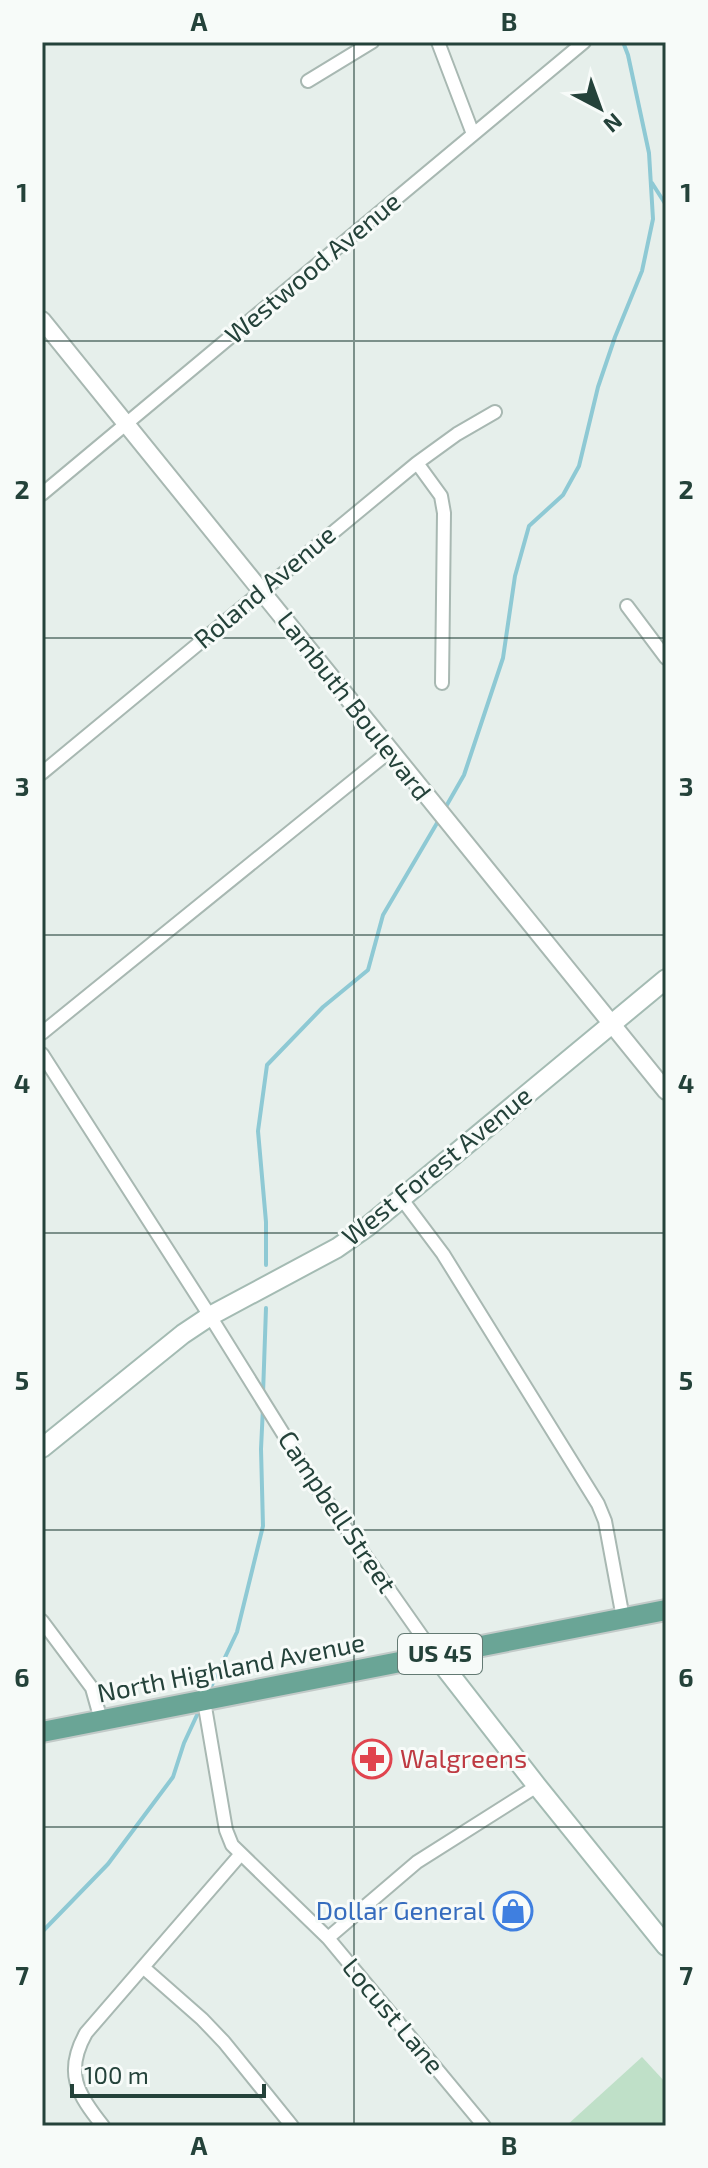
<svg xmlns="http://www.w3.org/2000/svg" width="708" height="2168" font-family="'Exo 2',sans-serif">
<rect width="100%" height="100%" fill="#e6efeb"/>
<!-- green -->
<path fill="#bfe0c8" d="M 642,2057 L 666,2083 L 666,2126 L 566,2126 Z"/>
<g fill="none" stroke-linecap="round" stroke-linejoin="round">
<!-- stream -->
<path stroke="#8ec9d4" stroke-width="4" d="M 652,183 L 666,205
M 444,810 L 464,775 L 503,658 L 515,576 L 529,526 L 563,495 L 579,466 L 598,387 L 615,337 L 642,271 L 653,219 L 649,153 L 628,55 L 623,42
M 266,1265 L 266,1222 L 258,1131 L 267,1065 L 323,1007 L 368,970 L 383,915 L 440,818
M 263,1394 L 266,1308
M 211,1687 L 237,1632 L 263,1526 L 261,1449 L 263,1407
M 42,1932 L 108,1864 L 173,1777 L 184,1743 L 197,1715"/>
<!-- minor casing -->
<g stroke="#a8b8b2" stroke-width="16">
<path id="minor" d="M 438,42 L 473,134
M 308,81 L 372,42
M 417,463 L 441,496 L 444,513 L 442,683
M 42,494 L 584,42
M 627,606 L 666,658
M 42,773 L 417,463 L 457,434 L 495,412
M 42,1033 L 390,751
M 42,1054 L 210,1316 L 312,1480 L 435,1655
M 401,1198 L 443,1254 L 598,1504 L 605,1521 L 623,1618
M 42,1621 L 92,1688 L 101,1720
M 204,1701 L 226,1830 L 232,1845 L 328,1938 L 484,2126
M 328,1938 L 417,1862 L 537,1786
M 144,1968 L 202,2019 L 224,2042 L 292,2126
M 103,2126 C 77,2094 64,2072 86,2033 L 240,1855"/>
</g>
<!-- tertiary casing -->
<g stroke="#a8b8b2" stroke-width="20">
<path id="tertiary" d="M 42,320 L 666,1091"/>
</g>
<!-- secondary casing -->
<g stroke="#a4bbb3" stroke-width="22">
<path id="secondary" d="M 42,1448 L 183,1334 L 210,1316 L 337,1248 L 367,1227 L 666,979
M 435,1655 L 537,1786 L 666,1946"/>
</g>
<!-- primary casing -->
<g stroke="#c2cac8" stroke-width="24">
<path id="primary" d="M 42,1732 L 666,1610"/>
</g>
<!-- minor -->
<use href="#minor" stroke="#fff" stroke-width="12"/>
<!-- tertiary -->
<use href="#tertiary" stroke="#fff" stroke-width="16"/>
<!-- secondary -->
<use href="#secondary" stroke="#fff" stroke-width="18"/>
<!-- primary -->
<use href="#primary" stroke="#6aa596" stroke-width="20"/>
</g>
<!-- grid -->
<path fill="none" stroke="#24423a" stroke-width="2" stroke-opacity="0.55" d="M 354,42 L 354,2126M 42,341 L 666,341M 42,638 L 666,638M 42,935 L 666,935M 42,1233 L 666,1233M 42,1530 L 666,1530M 42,1827 L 666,1827"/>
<!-- icons -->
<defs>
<g id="pharmacy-ring" transform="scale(2)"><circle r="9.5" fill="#f7fbf9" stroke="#e0444e" stroke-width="1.5"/><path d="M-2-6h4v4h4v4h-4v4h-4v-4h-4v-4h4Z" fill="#e0444e"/></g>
<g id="shop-ring" transform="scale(2)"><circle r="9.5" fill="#f7fbf9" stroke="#3f7fe0" stroke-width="1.5"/><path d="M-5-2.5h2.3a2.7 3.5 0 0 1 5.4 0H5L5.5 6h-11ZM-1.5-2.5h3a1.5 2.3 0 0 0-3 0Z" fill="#3f7fe0"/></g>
</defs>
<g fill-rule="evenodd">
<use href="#pharmacy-ring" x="372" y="1759"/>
<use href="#shop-ring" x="513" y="1911"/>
</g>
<g text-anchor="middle" stroke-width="6" stroke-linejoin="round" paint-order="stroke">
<!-- shield labels -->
<rect fill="#f7fbf9" stroke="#637a73" stroke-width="2" x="398" y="1634" width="84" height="40" rx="6"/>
<g font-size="24" font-weight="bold" fill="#24423a">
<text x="440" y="1662">US 45</text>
</g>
<!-- street labels -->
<g font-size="26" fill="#24423a" stroke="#f7fbf9">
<text transform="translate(313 268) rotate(-40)" y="9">Westwood Avenue</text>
<text transform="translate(265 587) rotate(-40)" y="9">Roland Avenue</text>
<text transform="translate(354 706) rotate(52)" y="9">Lambuth Boulevard</text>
<text transform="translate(437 1166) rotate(-39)" y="9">West Forest Avenue</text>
<text transform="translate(337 1512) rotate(56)" y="9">Campbell Street</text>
<text transform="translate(231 1668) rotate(-11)" y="9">North Highland Avenue</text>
<text transform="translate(393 2016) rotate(50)" y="9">Locust Lane</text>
</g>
<!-- health labels -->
<g font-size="26" fill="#be3a42" stroke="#f7fbf9" text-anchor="start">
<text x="400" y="1768">Walgreens</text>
</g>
<!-- shop labels -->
<g font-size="26" fill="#366cbe" stroke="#f7fbf9" text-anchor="end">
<text x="485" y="1920">Dollar General</text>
</g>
</g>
<!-- border -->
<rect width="708" height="2168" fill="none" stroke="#f7fbf9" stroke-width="88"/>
<!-- north arrow -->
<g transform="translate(600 108) rotate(139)" stroke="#f7fbf9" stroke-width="6" paint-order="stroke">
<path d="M0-6L14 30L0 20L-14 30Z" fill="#24423a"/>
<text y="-12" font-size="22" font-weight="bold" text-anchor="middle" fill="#24423a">N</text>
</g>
<!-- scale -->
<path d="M72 2084v12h192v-12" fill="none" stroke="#24423a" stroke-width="4"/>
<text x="84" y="2084" font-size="24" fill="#24423a" stroke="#f7fbf9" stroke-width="6" paint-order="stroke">100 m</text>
<rect x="44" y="44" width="620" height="2080" fill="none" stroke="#24423a" stroke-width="3"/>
<g font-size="26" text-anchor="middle" font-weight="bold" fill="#24423a">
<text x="199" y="31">A</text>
<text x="509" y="31">B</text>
<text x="22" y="202">1</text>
<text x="686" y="202">1</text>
<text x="22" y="499">2</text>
<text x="686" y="499">2</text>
<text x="22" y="796">3</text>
<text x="686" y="796">3</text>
<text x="22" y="1093">4</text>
<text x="686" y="1093">4</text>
<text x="22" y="1390">5</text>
<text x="686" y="1390">5</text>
<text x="22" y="1687">6</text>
<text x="686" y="1687">6</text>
<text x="22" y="1985">7</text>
<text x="686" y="1985">7</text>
<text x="199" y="2155">A</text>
<text x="509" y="2155">B</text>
</g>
</svg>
